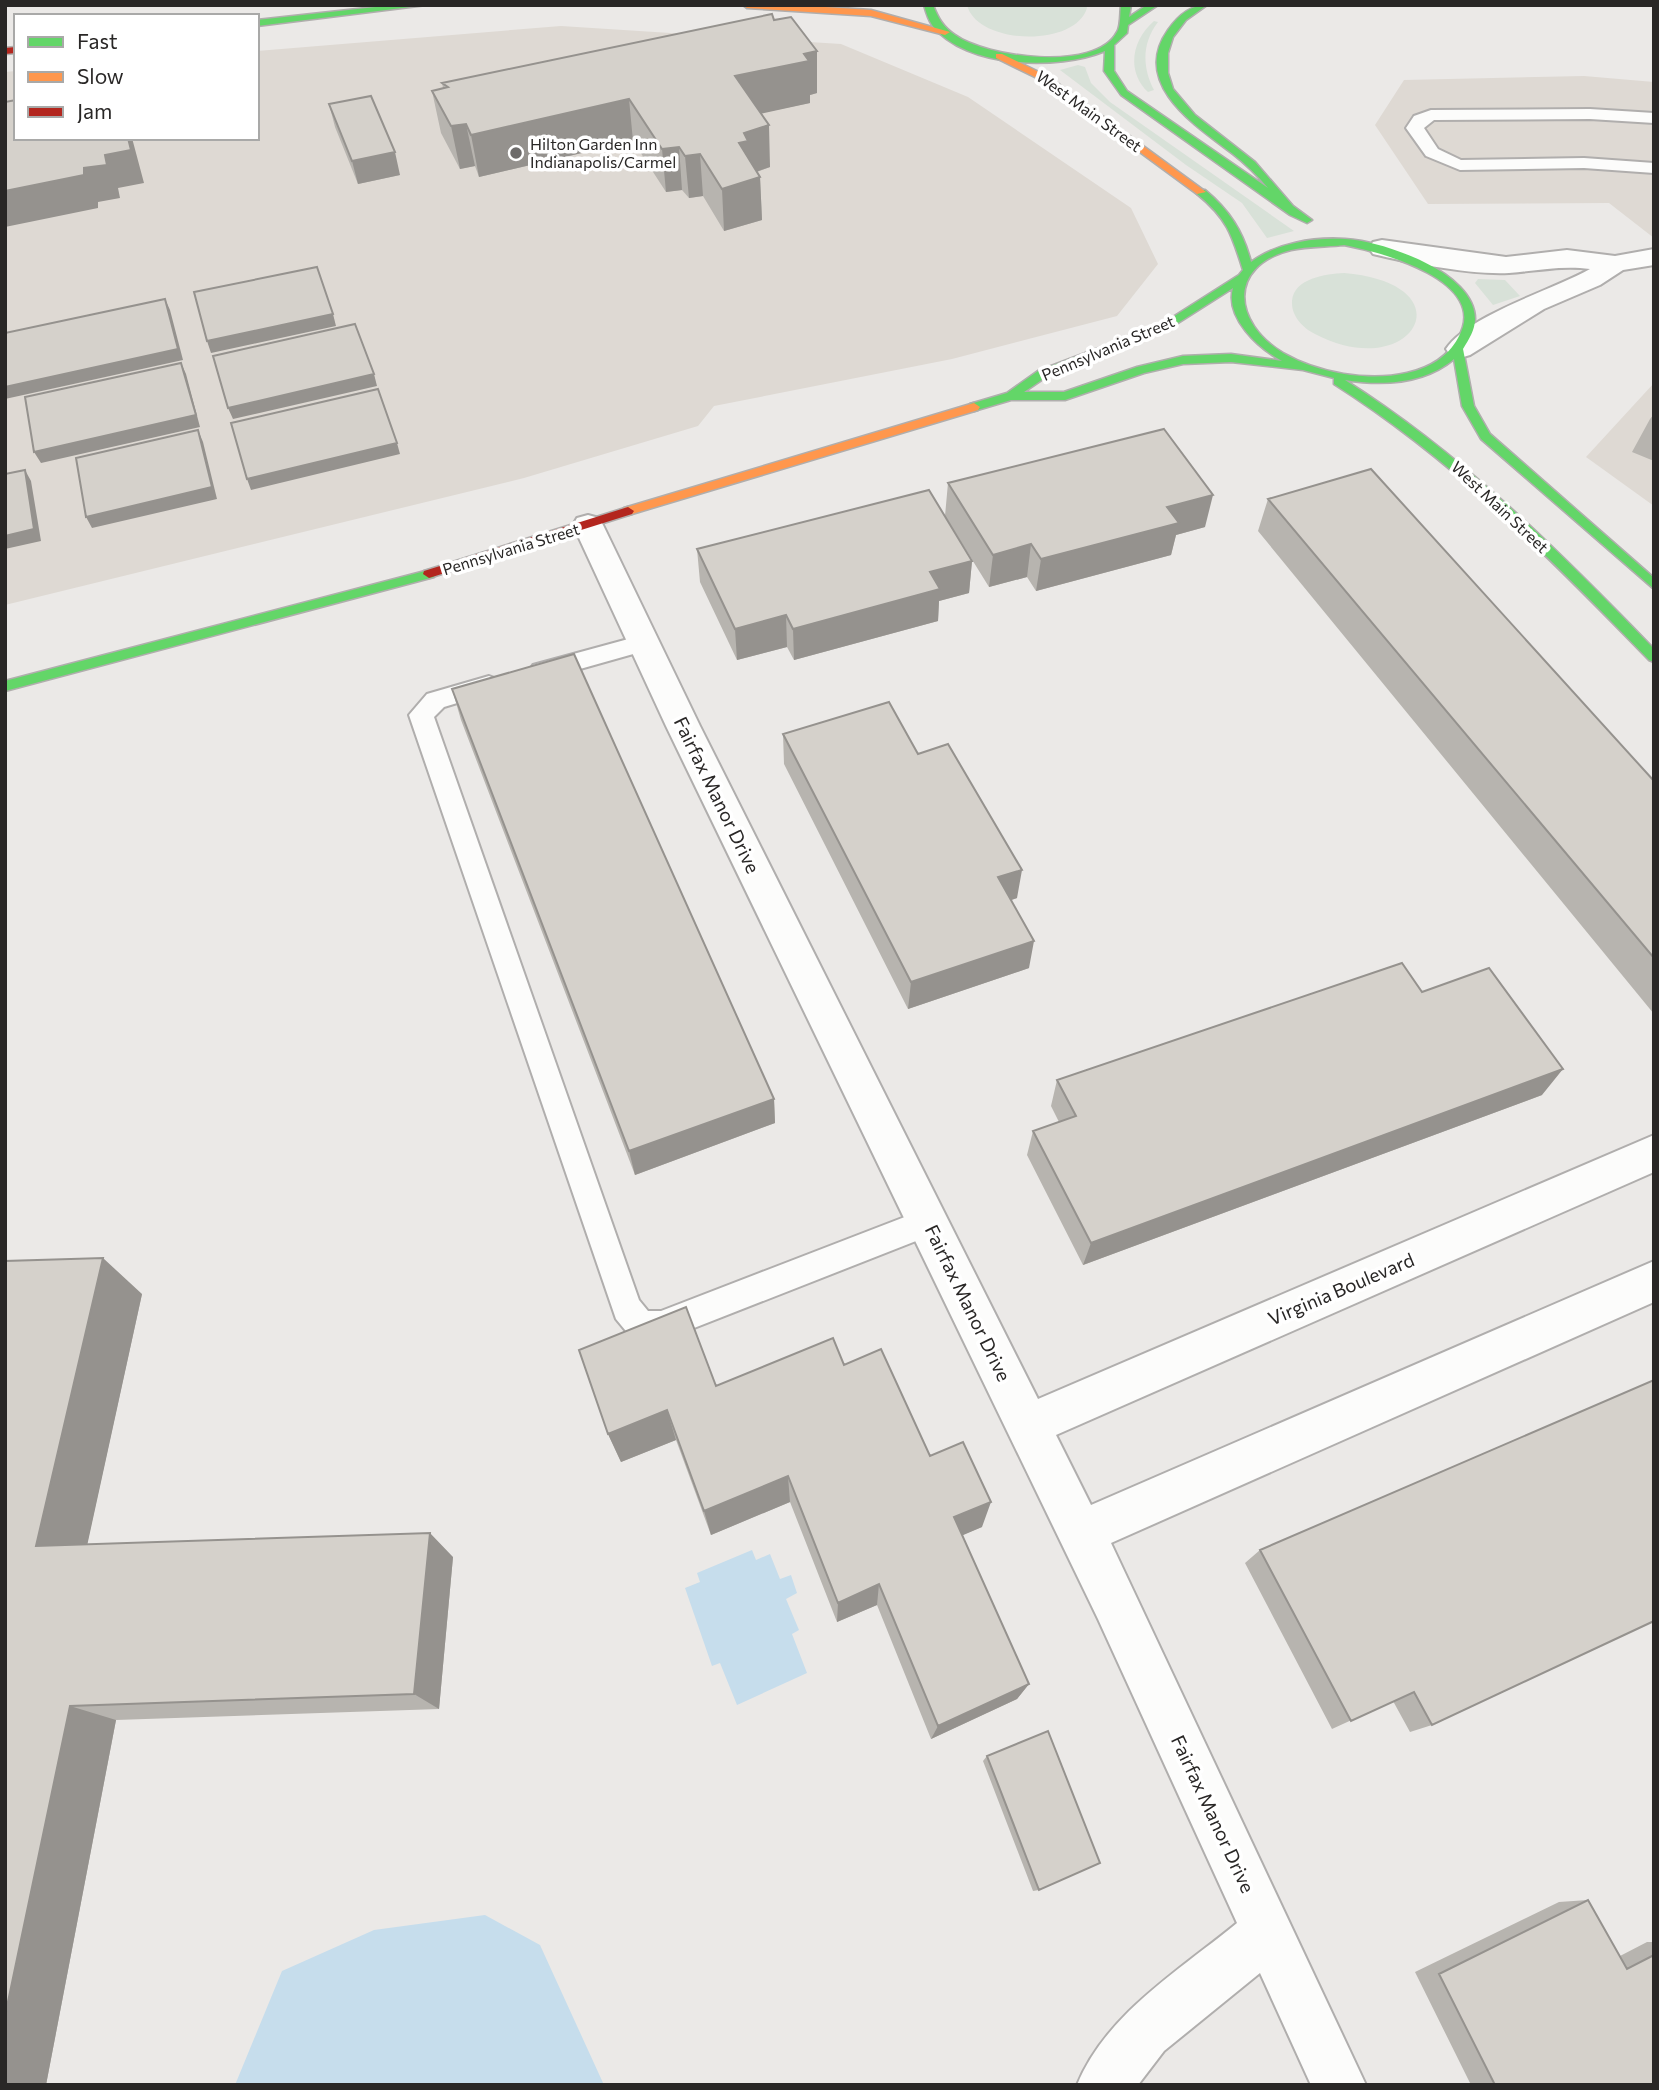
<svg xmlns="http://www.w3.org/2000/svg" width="1659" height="2090" font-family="Commissioner,sans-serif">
<rect width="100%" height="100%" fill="#ebe9e7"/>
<!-- built -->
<path fill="#ded9d3" d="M 561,26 L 841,44 L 968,97 L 1131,208 L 1158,264 L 1117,316 L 952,359 L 714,406 L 698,426 L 524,478 L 5,605 L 5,72 L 16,71 L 16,138 L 257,138 L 257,51 Z
M 1584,76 L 1654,82 L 1654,238 L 1609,203 L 1428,204 L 1375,125 L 1404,80 Z
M 1654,383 L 1654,506 L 1586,457 Z"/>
<!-- green -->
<path fill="#d8e1d8" d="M 967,5 L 1086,5 L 1087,8 C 1075,48 977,45 967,5 Z
M 1154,21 L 1158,22 C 1142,43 1142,67 1154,90 L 1148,92 C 1126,71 1132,40 1154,21 Z
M 1078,65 L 1085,67 L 1091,83 L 1110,102 L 1294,231 L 1267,238 L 1242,203 L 1186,165 L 1060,70 Z
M 1344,273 C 1471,284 1412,385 1315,334 C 1303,328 1291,316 1292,301 C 1294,278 1326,274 1344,273 Z
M 1478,279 L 1505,280 L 1520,296 L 1493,305 L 1475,283 Z"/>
<!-- water -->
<path fill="#c6ddec" d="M 752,1550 L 756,1560 L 770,1554 L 780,1579 L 791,1575 L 797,1593 L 786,1599 L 799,1630 L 792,1634 L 807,1673 L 737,1705 L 720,1663 L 712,1666 L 685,1588 L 700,1582 L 697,1573 Z
M 485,1915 L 540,1945 L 604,2085 L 235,2085 L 282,1971 L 374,1930 Z"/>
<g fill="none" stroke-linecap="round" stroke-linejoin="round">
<!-- lane casing -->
<g stroke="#b0aead" stroke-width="4">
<path id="lane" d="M 1590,109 L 1654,113 L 1654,123 L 1590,119 L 1434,120 L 1424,128 L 1438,149 L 1461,160 L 1584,158 L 1654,163 L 1654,173 L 1584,168 L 1460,170 L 1426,156 L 1406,128 L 1414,116 L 1431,110 Z
M 643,635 L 651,637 L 655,643 L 651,649 L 541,680 L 533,677 L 529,671 L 533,665 Z
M 489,676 L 497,679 L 501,685 L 497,691 L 444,707 L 434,717 L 639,1300 L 648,1311 L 661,1311 L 928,1208 L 939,1212 L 943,1222 L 939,1232 L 661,1341 L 630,1336 L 616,1319 L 409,715 L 427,694 Z"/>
</g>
<!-- street casing -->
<g stroke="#b0aead" stroke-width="4">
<path id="street" d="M 1382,240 L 1506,257 L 1567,250 L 1615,256 L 1654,249 L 1654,265 L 1623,270 L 1600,285 L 1544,309 L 1470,355 L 1460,358 L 1450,355 L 1446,349 C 1470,314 1553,290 1590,269 C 1562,265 1537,271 1509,273 C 1471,275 1410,263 1373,254 L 1369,248 L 1373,242 Z
M 588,515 L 599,518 L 603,525 L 700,726 L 1038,1399 L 1654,1135 L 1654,1172 L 1056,1435 L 1091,1505 L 1654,1261 L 1654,1302 L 1111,1543 L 1366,2085 L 1311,2085 L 1260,1973 L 1164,2051 L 1138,2085 L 1077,2085 C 1106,2014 1180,1970 1237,1923 L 1098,1619 L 666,726 L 573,525 L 577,518 Z"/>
</g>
<!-- fast casing -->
<g stroke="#b0aead" stroke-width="3">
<path id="fast" d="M 394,5 L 426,5 L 257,26 L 257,20 Z
M 924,5 L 933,5 C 938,18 943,27 955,35 C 985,57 1096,73 1117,32 C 1121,26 1120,13 1121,5 L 1131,5 L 1129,17 L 1147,5 L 1158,5 L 1128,25 L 1127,33 L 1114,45 L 1114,71 L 1127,91 L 1268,188 C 1257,175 1246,164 1233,154 C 1196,126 1130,84 1168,30 C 1178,16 1190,5 1207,5 L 1186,20 L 1173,37 L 1168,53 L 1168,73 L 1173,89 L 1195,115 L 1255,162 L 1293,206 L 1312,220 L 1307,223 L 1290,215 L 1121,95 L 1104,71 L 1105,51 C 1059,70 966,69 932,25 C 928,19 926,12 924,5 Z
M 1197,190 L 1205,190 C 1229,210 1243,231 1251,262 C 1277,243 1313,237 1345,239 C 1383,241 1475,272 1475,319 C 1475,330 1469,339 1463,349 L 1474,406 L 1490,434 L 1654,578 L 1654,589 L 1481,439 L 1462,406 L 1454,359 C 1424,384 1383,386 1345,380 C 1462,454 1558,550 1654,649 L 1654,662 L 1649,660 C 1550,558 1455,461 1334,384 L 1334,378 L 1303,370 L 1231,362 L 1183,364 L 1144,373 L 1065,400 L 1011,400 L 974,411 L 970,410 L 970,404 L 1007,393 L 1038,371 L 1162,324 L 1239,275 L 1243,270 C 1232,235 1227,218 1197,194 ZM 1344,245 C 1381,252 1492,281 1458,338 C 1447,358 1429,368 1407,373 C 1368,382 1318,373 1283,353 C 1233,323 1227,266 1291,250 C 1308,246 1327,247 1344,245 ZM 1233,288 C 1225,318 1258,348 1282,361 L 1231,354 L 1183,356 L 1137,367 L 1064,392 L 1024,392 L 1046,377 L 1170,328 Z
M 429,570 L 435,574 L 434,577 L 5,691 L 5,681 Z"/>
</g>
<!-- slow casing -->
<g stroke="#b0aead" stroke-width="3">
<path id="slow" d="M 743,5 L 794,5 L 871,10 L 950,32 L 945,35 L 871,16 L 747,8 Z
M 996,54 L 1002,54 L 1049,77 L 1206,192 L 1197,194 L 1043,81 L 996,58 Z
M 974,403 L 980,407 L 978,410 L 632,514 L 628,515 L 622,511 L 624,508 Z"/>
</g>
<!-- jam casing -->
<g stroke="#b0aead" stroke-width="3">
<path id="jam" d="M 16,47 L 16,53 L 5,54 L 5,48 Z
M 628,507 L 634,511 L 632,514 L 429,578 L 423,574 L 424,571 Z"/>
</g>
<!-- lane -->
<use href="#lane" fill="#fcfcfb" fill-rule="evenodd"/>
<!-- street -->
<use href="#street" fill="#fcfcfb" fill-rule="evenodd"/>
<!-- fast -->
<use href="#fast" fill="#63d668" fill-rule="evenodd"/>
<!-- slow -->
<use href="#slow" fill="#ff974d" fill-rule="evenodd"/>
<!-- jam -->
<use href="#jam" fill="#b3261e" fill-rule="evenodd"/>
</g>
<!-- wall -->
<path fill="#b7b4af" d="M 774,20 L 817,93 L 810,95 L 810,103 L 761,113 L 770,167 L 757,172 L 760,177 L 762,220 L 724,231 L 703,196 L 689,198 L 682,190 L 666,192 L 633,141 L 479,177 L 475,166 L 460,169 L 441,133 L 432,91 L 443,88 L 442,83 Z
M 329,104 L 400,175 L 358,184 L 335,127 Z
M 1654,414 L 1654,461 L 1632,452 L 1650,419 Z
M 948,483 L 1205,527 L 1176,535 L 1171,555 L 1036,591 L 1027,577 L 989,587 L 945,516 Z
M 1268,499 L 1654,781 L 1654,1014 L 1258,531 Z
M 697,549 L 972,561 L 969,593 L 939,601 L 938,621 L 794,660 L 787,647 L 737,660 L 700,582 Z
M 452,689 L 774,1099 L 775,1123 L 635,1175 L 461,720 Z
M 783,734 L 918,754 L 1017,898 L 1011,900 L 1029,968 L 908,1009 L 784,764 Z
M 1422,992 L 1542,1095 L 1083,1265 L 1027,1155 L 1033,1131 L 1059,1122 L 1051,1106 L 1057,1080 Z
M 5,1261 L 142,1294 L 87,1544 L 453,1557 L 439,1709 L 116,1720 L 46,2085 L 5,2085 Z
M 844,1365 L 930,1456 L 982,1527 L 962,1535 L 1029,1684 L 1017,1699 L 931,1739 L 877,1605 L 837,1622 L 790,1502 L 711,1535 L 676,1440 L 621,1462 L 608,1434 L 716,1386 Z
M 1654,1380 L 1432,1725 L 1410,1732 L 1393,1701 L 1332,1729 L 1245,1563 L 1260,1550 Z
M 987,1756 L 1039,1890 L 1033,1891 L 983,1761 Z
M 1588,1900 L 1620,1956 L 1647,1942 L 1654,1942 L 1654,2085 L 1471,2085 L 1415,1972 L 1559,1902 Z"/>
<!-- shaded-wall -->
<path fill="#95928e" d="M 817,51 L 817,93 L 810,95 L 810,103 L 737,119 L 735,76 L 804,54 Z
M 629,99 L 633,141 L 479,177 L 471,135 Z
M 466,124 L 475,166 L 460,169 L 451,126 Z
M 769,125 L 770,167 L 750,174 L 760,177 L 762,220 L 724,231 L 722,189 L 739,143 L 744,133 Z
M 128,138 L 132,138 L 144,183 L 118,188 L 120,198 L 98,202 L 98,208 L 5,227 L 5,191 L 84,168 Z
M 679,147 L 682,190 L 666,192 L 662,149 Z
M 395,152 L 400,175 L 358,184 L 352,161 Z
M 700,154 L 703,196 L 689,198 L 685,156 Z
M 165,299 L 170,310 L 183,360 L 5,399 L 5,387 Z
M 333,314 L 336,326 L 211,353 L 207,341 Z
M 181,363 L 186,374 L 200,427 L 41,463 L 34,452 Z
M 374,374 L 377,386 L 233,419 L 228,408 Z
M 198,430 L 203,442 L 217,499 L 92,528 L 86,517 Z
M 397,443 L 400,454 L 251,490 L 247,479 Z
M 25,470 L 31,481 L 41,541 L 5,549 L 5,536 Z
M 1213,495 L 1205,527 L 1176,535 L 1171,555 L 1036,591 L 1041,559 L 1167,507 Z
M 1031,544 L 1027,577 L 989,587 L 993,555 Z
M 972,561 L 969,593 L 939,601 L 938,621 L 794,660 L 793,629 L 930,572 Z
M 786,615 L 787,647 L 737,660 L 735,629 Z
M 1022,870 L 1017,898 L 994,906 L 998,877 Z
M 1034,941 L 1029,968 L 908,1009 L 911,982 Z
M 1563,1069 L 1542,1095 L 1083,1265 L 1091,1243 Z
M 774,1099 L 775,1123 L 635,1175 L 629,1151 Z
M 103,1258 L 142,1294 L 82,1569 L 36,1546 Z
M 667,1410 L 676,1440 L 621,1462 L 608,1434 Z
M 788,1476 L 790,1502 L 711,1535 L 704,1511 Z
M 991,1502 L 982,1527 L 947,1542 L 954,1517 Z
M 430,1533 L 453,1557 L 439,1709 L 414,1694 Z
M 879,1584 L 877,1605 L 837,1622 L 838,1603 Z
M 1029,1684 L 1017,1699 L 931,1739 L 938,1726 Z
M 70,1706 L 116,1720 L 46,2085 L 5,2085 L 5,2016 Z"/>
<!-- building -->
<path fill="#d5d1cb" stroke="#95928e" stroke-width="2" d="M 772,14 L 774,20 L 791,17 L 817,51 L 804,54 L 809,61 L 735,76 L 769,125 L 744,133 L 748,141 L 739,143 L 760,177 L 722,189 L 700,154 L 685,156 L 679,147 L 662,149 L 629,99 L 471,135 L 466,124 L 451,126 L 432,91 L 448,87 L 442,83 Z
M 371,96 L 395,152 L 352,161 L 329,104 Z
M 16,100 L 16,138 L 128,138 L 131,150 L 105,155 L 107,165 L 84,168 L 84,175 L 5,191 L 5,102 Z
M 317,267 L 333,314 L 207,341 L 194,292 Z
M 165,299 L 178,349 L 5,387 L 5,333 Z
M 355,324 L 374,374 L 228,408 L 213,356 Z
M 181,363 L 196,415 L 34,452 L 25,397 Z
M 378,389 L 397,443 L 247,479 L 231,423 Z
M 1164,429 L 1213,495 L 1167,507 L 1179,523 L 1041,559 L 1031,544 L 993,555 L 948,483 Z
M 198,430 L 212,487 L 86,517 L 76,458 Z
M 1371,469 L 1654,781 L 1654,958 L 1268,499 Z
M 25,470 L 34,529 L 5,536 L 5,474 Z
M 929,490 L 972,561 L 930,572 L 940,589 L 793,629 L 786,615 L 735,629 L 697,549 Z
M 574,654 L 774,1099 L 629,1151 L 452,689 Z
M 889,702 L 918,754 L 948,744 L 1022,870 L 998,877 L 1034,941 L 911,982 L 783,734 Z
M 1402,963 L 1422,992 L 1489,968 L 1563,1069 L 1091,1243 L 1033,1131 L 1076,1116 L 1057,1080 Z
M 103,1258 L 36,1546 L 430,1533 L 414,1694 L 70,1706 L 5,2016 L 5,1261 Z
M 686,1307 L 716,1386 L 833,1338 L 844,1365 L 881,1349 L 930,1456 L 963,1442 L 991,1502 L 954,1517 L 1029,1684 L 938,1726 L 879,1584 L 838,1603 L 788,1476 L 704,1511 L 667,1410 L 608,1434 L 579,1350 Z
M 1654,1380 L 1654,1621 L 1432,1725 L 1414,1692 L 1351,1721 L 1260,1550 Z
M 1048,1731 L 1100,1863 L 1039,1890 L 987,1756 Z
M 1588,1900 L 1627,1969 L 1654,1955 L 1654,2085 L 1495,2085 L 1439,1974 Z"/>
<!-- markers -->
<circle fill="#6d6b6a" stroke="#fff" stroke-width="2.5" cx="516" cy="153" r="7"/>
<g text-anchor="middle" stroke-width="7" stroke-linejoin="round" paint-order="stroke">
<!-- far-street labels -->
<g font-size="16" fill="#292726" stroke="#fff">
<text transform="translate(1089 111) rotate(36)" y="6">West Main Street</text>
<text transform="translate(1108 348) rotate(-23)" y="6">Pennsylvania Street</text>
<text transform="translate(1500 507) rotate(43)" y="6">West Main Street</text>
<text transform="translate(511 549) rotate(-17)" y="6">Pennsylvania Street</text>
</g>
<!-- far-poi labels -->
<g font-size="16" fill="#292726" stroke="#fff" text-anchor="start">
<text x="530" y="150">Hilton Garden Inn<tspan x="530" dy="18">Indianapolis/Carmel</tspan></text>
</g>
<!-- street labels -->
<g font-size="19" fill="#292726" stroke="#fff">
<text transform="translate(717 795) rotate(64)" y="7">Fairfax Manor Drive</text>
<text transform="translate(1341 1289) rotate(-23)" y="7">Virginia Boulevard</text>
<text transform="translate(968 1303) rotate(64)" y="7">Fairfax Manor Drive</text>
<text transform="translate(1213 1814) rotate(65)" y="7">Fairfax Manor Drive</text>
</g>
</g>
<!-- border -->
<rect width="1659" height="2090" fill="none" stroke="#292726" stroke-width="14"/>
<!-- legend -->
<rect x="14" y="14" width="245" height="126" fill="#ffffff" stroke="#a9a9a8" stroke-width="2"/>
<rect x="28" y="37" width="35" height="10" fill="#63d668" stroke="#a9a9a8" stroke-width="2"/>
<text x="77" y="49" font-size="21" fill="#292726">Fast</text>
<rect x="28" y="72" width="35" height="10" fill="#ff974d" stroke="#a9a9a8" stroke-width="2"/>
<text x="77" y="84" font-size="21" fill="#292726">Slow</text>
<rect x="28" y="107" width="35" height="10" fill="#b3261e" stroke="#a9a9a8" stroke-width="2"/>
<text x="77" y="119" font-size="21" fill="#292726">Jam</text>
</svg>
